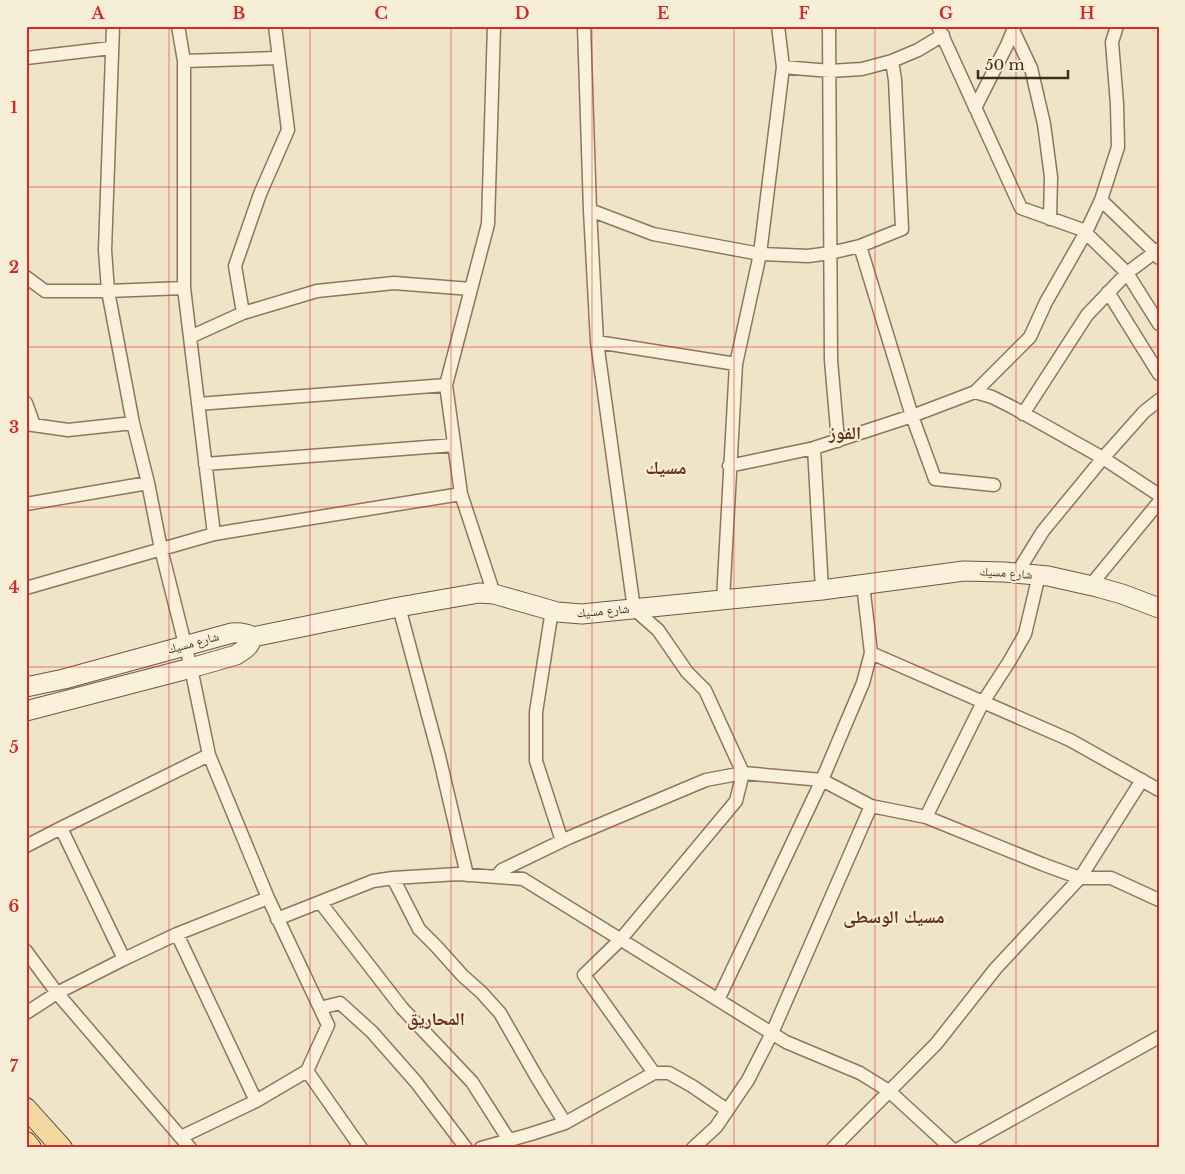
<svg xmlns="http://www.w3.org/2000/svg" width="1185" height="1174" font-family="'Libre Baskerville','Noto Naskh Arabic',serif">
<rect width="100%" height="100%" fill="#f0e4c8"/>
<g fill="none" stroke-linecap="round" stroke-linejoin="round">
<!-- street casing -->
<g stroke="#8d765c" stroke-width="15">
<path id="street" d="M113,26L105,250L108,291L133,423L148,483L161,549L191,668L209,755L268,898L328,1025L307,1071L256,1101L181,1137
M178,26L184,61V288L214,534
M584,26L590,210L597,342L634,609L658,630L687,672L705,690L743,773L736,801L621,939L584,975L654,1073
M829,26L831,360L838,441
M938,26L1021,208L1083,230L1127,273L1159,324
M1013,30L1031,68L1044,124L1051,177L1050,219
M26,58L111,48
M184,61L278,58
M783,67L830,71L862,69L892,61L918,50L943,35
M975,108L1007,45L1015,26
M1101,200L1155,252L1159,258
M590,210L653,234L760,254L808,256L830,253L860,246L902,229L895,80L892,61
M860,246L912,416L935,479L994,485
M26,277L45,291H108L184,288
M1108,292L1159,374
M243,313L235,266L260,194L288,130L275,26
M190,337L243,313L317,291L394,283L471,289
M597,342L736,364
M975,392L1030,337L1046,302L1086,232L1101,200L1118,147L1117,104L1112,42L1117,26
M26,403L34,425
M198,404L446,385
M1023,414L1087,315L1127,273L1159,249
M26,424L68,430L133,423
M814,448L822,590
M205,464L454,445
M729,466L814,448L912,416L975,392L992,397L1012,407L1103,458L1159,495
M26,504L148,483
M1017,573L1043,531L1103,458L1144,412L1159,400
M863,584L871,653L1070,740L1159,790
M1090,586L1159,502
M26,588L214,534L461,494
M494,594L461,494L446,385L488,224L494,26
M723,600L736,364L760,254L783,67L778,26
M399,607L439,756L467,875
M552,610L536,712V761L562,841
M926,817L983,702L1009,662L1025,634L1039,575
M61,828L124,959
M26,846L61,828L209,755
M496,877L502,870L568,838L706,780L743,773L822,780L871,806L926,817L1042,864L1080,878H1111L1159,900
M393,878L419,929L436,946L463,976L481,992L500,1013L536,1076L565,1123
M320,902L402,1008L472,1082L509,1140
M277,919L373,881L393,878L458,874L523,879L786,1042L860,1073L889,1091L951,1148
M177,934L256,1101
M26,951L57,993L190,1148
M718,1000L822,780L863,683L871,653
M320,1008L340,1003L372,1032L416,1082L466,1148
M26,1013L57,993L124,959L177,934L268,898
M307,1071L361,1148
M481,1148L531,1134L565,1123L654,1073H669L692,1086L727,1110
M693,1148L716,1127L748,1080L772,1033L871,806
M833,1148L936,1044L996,968L1080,878L1142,780
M960,1148L1159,1037"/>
</g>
<!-- secondary casing -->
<g stroke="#6f573f" stroke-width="21">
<path id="secondary" d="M26,687L64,679L232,633C240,632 246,633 253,637L399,607L479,593L494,594L557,612L582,614L822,590L964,571L1004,572L1048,576L1097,587L1122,594L1159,608
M26,711L191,668L236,655L245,649L249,645L253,637"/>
</g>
<!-- primary casing -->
<g stroke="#5b4430" stroke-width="22">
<path id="primary" d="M26,1108L62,1148
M26,1142L31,1148"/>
</g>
<!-- street -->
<use href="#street" stroke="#faf1dc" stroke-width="12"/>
<!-- secondary -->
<use href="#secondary" stroke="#faf1dc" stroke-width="19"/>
<!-- primary -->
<use href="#primary" stroke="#f3d9a0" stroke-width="20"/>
</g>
<!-- grid -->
<path fill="none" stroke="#d62828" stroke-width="1" stroke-opacity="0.55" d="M169,26V1148M310,26V1148M451,26V1148M592,26V1148M734,26V1148M875,26V1148M1016,26V1148M26,187H1159M26,347H1159M26,507H1159M26,667H1159M26,827H1159M26,987H1159"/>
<g text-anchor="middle" stroke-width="4" stroke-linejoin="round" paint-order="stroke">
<!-- street labels -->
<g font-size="12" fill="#3d2e20" stroke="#f7eed8">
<text transform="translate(1006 573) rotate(4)" y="4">شارع مسيك</text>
<text transform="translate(603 611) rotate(-5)" y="4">شارع مسيك</text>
<text transform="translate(193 643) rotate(-15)" y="4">شارع مسيك</text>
</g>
<!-- district labels -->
<g font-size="18" font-weight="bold" fill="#6b2e1e" stroke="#f7eed8">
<text x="845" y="439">الفوز</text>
<text x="666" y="474">مسيك</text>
<text x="894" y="923">مسيك الوسطى</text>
<text x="436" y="1025">المحاريق</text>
</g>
</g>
<!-- border -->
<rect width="1185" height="1174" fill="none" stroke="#f7eed8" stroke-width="55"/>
<!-- scale -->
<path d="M978 70v8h90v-8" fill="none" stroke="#3d2e20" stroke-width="2.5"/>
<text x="985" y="70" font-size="15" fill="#3d2e20" stroke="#f7eed8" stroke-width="4" paint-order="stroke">50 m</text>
<rect x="28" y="28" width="1130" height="1118" fill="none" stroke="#d62828" stroke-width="2"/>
<g font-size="16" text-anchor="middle" font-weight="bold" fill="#d62828">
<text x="98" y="19">A</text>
<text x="239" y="19">B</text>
<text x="381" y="19">C</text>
<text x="522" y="19">D</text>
<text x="663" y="19">E</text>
<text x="804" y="19">F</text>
<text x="946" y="19">G</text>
<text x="1087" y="19">H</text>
<text x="14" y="113">1</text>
<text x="14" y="273">2</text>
<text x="14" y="433">3</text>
<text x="14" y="593">4</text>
<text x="14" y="753">5</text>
<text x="14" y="912">6</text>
<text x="14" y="1072">7</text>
</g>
</svg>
